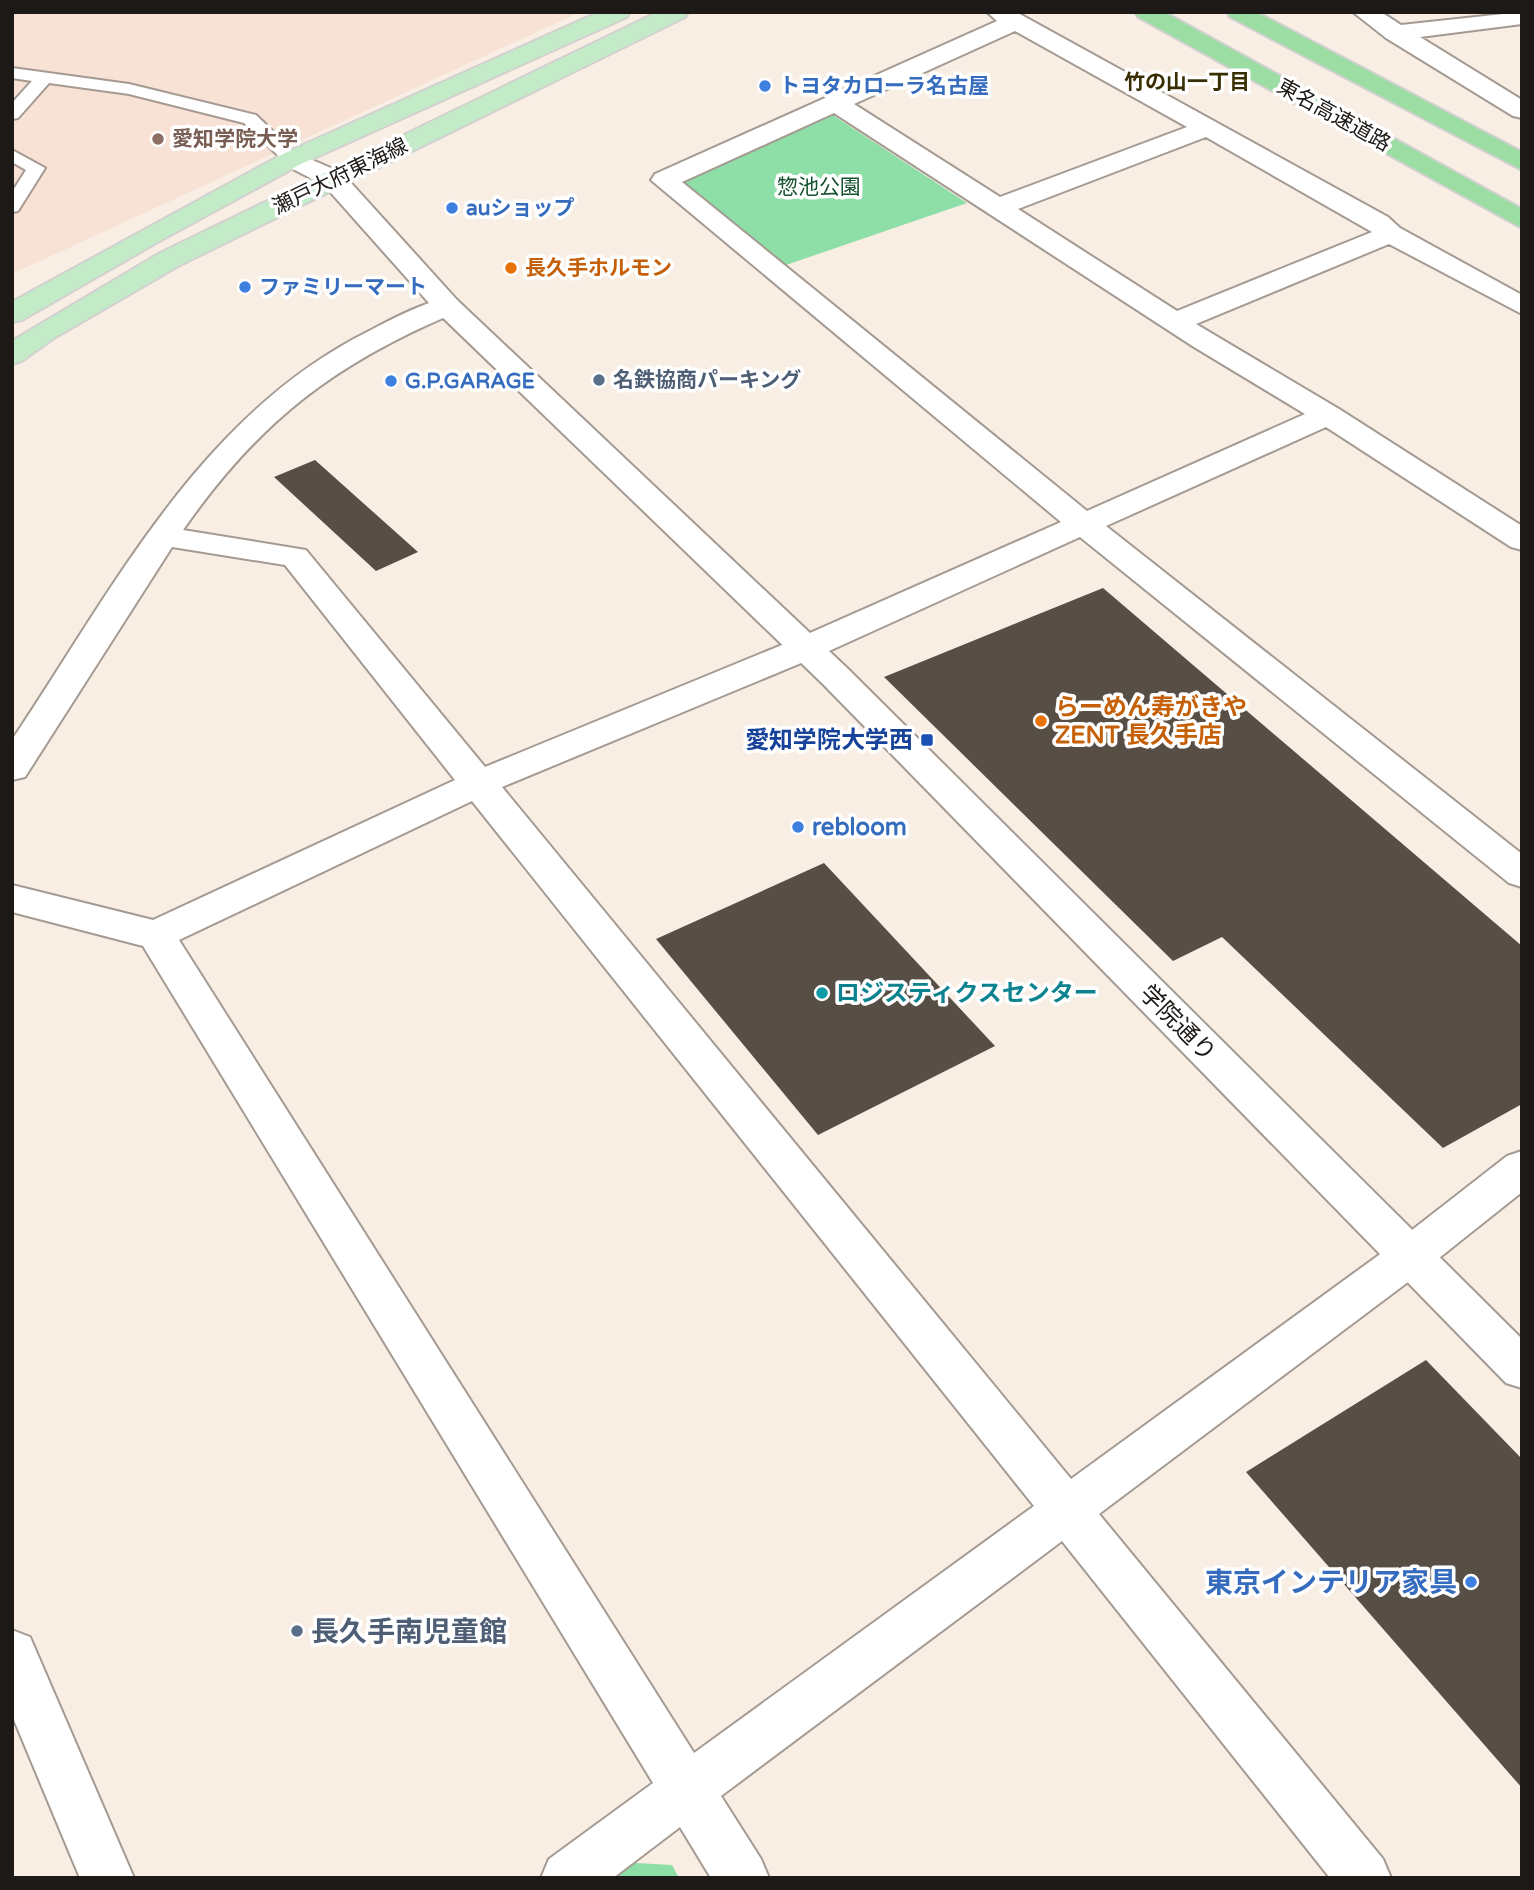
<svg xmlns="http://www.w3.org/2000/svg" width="1534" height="1890" font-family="'Varela Round','Noto Sans JP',sans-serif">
<rect width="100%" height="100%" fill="#f9eee4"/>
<!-- education -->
<path fill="#f8e1d5" d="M12,12H580L12,274Z"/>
<!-- green -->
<path fill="#8ddea7" d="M828,112L967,203L786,265L675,181Z
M618,1862L672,1865L679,1878H598Z"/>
<!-- building -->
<path fill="#574e45" d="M315,460L418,552L376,571L274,477Z
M1103,588L1522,946V1104L1443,1148L1222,937L1173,961L884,677Z
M824,863L995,1046L818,1135L656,939Z
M1426,1360L1522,1459V1788L1246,1472Z"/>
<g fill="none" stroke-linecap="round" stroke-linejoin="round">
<!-- service casing -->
<g stroke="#a59a91" stroke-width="4">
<path id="service" d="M12,68L129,84L256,115L301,159L298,163H286L244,123L129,94L49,83L18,118L12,119V103L32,81L12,78Z
M12,150L45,168L18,211L12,212V192L26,170L12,162Z"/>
</g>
<!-- minor casing -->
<g stroke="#a59a91" stroke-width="4">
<path id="minor" d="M987,12H1016L1388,217L1400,228L1522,295V314L1389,244L1196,324L1339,409L1522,526V550L1511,547L1326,427L1106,526L1522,854V887L1509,883L1080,537L818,656L502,787L1071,1479L1394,1244L1507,1156L1522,1151V1192L1424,1270L1099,1514L1383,1859L1391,1878H1330L1062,1541L721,1796L761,1859L769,1878H711L680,1827L613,1878H541L549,1859L653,1783L143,946L12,912V885L153,920L455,780L285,565L172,547L25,777L12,780V740C113,589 200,415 369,331C394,318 420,304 447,298L457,300L461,306L457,312C335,363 259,421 183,530L306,550L485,767L794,640L1061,522L651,180L655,174L997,21ZM1015,31L1187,127L1000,197L854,104ZM834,113L1194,347L1305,414L1087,511L682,182ZM1206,137L1372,232L1177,311L1018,209ZM472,801L1034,1506L694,1753L179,940Z
M1353,12H1381L1401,25L1522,12V24L1420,37L1522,100V118L1513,116L1386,38Z
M12,1630L30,1637L134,1878H80L12,1715Z"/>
</g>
<!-- tertiary casing -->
<g stroke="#a59a91" stroke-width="4">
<path id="tertiary" d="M292,151L342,173L457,300L847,668L1522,1339V1388L1506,1383L823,684L437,312L324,185L283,164L279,159L283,154Z"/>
</g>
<!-- primary casing -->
<g stroke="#d2d1d0" stroke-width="4">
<path id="primary" d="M599,12H630L627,17L301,164L156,243L22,320L12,322V302L283,154Z
M658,12H688L685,17L180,265L54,338L22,361L12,364V341L160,253Z"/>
</g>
<!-- motorway casing -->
<g stroke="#d2d1d0" stroke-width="4">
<path id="motorway" d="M1135,12H1164L1522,209V228L1138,17Z
M1227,12H1256L1522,152V170L1230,17Z"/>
</g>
<!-- service -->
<use href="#service" fill="#fff" fill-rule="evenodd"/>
<!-- minor -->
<use href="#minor" fill="#fff" fill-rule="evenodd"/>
<!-- tertiary -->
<use href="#tertiary" fill="#fff" fill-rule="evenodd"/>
<!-- primary -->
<use href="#primary" fill="#c4ebc8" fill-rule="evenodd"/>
<!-- motorway -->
<use href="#motorway" fill="#9cdda4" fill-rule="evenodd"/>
</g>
<!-- markers -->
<g fill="#3f7fe0" stroke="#fff" stroke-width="2.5">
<circle cx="765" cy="86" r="7"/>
<circle cx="452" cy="208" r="7"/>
<circle cx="245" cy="287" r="7"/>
<circle cx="391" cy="381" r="7"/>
<circle cx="798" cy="827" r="7"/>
<circle cx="1471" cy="1582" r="7"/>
</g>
<circle fill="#8d6e63" stroke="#fff" stroke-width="2.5" cx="158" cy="139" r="7"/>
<g fill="#e8710a" stroke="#fff" stroke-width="2.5">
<circle cx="511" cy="268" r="7"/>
<circle cx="1041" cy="721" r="7"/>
</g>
<g fill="#5c6f8a" stroke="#fff" stroke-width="2.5">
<circle cx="599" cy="380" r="7"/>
<circle cx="297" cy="1631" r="7"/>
</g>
<rect fill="#1a4fb4" stroke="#fff" stroke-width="2.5" x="920" y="733" width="14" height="14" rx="3.5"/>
<circle fill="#0f9aa8" stroke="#fff" stroke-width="2.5" cx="822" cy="993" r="7"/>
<g text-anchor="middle" stroke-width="7" stroke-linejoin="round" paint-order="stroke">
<!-- far-neighbourhood labels -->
<g font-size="21" font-weight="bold" fill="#392e02" stroke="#fff">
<text x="1187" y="89">竹の山一丁目</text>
</g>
<!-- far-shop labels -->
<g font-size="21" font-weight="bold" fill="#366cbe" stroke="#fff" text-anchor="start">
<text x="779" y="93">トヨタカローラ名古屋</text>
<text x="466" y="215">auショップ</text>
<text x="259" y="294">ファミリーマート</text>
<text x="405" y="388">G.P.GARAGE</text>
</g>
<!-- far-street labels -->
<g font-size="21" fill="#1d1916" stroke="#fff">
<text transform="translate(1334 115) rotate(29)" y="7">東名高速道路</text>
<text transform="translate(340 176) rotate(-26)" y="7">瀬戸大府東海線</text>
</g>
<!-- far-education labels -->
<g font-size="21" font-weight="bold" fill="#785e54" stroke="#fff" text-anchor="start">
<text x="172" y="146">愛知学院大学</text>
</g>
<!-- far-park labels -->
<g font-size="21" fill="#15522f" stroke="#fff">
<text x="819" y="194">惣池公園</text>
</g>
<!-- far-food labels -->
<g font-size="21" font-weight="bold" fill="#c56008" stroke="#fff" text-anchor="start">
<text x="525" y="275">長久手ホルモン</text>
</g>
<!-- far-service labels -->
<g font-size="21" font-weight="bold" fill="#4e5e75" stroke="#fff" text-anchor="start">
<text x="613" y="387">名鉄協商パーキング</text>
</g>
<!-- food labels -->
<g font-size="24" font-weight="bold" fill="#c56008" stroke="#fff" text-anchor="start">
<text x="1055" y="715">らーめん寿がきや<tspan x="1055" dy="28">ZENT 長久手店</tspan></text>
</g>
<!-- transit labels -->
<g font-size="24" font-weight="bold" fill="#164399" stroke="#fff" text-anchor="end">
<text x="913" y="748">愛知学院大学西</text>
</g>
<!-- shop labels -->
<g font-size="24" font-weight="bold" fill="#366cbe" stroke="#fff" text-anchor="start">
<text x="812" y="835">rebloom</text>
</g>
<!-- culture labels -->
<g font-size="24" font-weight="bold" fill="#0d838f" stroke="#fff" text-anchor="start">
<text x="836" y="1001">ロジスティクスセンター</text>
</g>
<!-- street labels -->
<g font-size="24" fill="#1d1916" stroke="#fff">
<text transform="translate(1178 1023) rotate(45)" y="8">学院通り</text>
</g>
<!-- near-shop labels -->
<g font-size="28" font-weight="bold" fill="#366cbe" stroke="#fff" text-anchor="end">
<text x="1457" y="1592">東京インテリア家具</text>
</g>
<!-- near-service labels -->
<g font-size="28" font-weight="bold" fill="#4e5e75" stroke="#fff" text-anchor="start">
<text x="311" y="1641">長久手南児童館</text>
</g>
</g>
<!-- border -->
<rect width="1534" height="1890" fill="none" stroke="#1d1916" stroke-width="28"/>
</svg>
